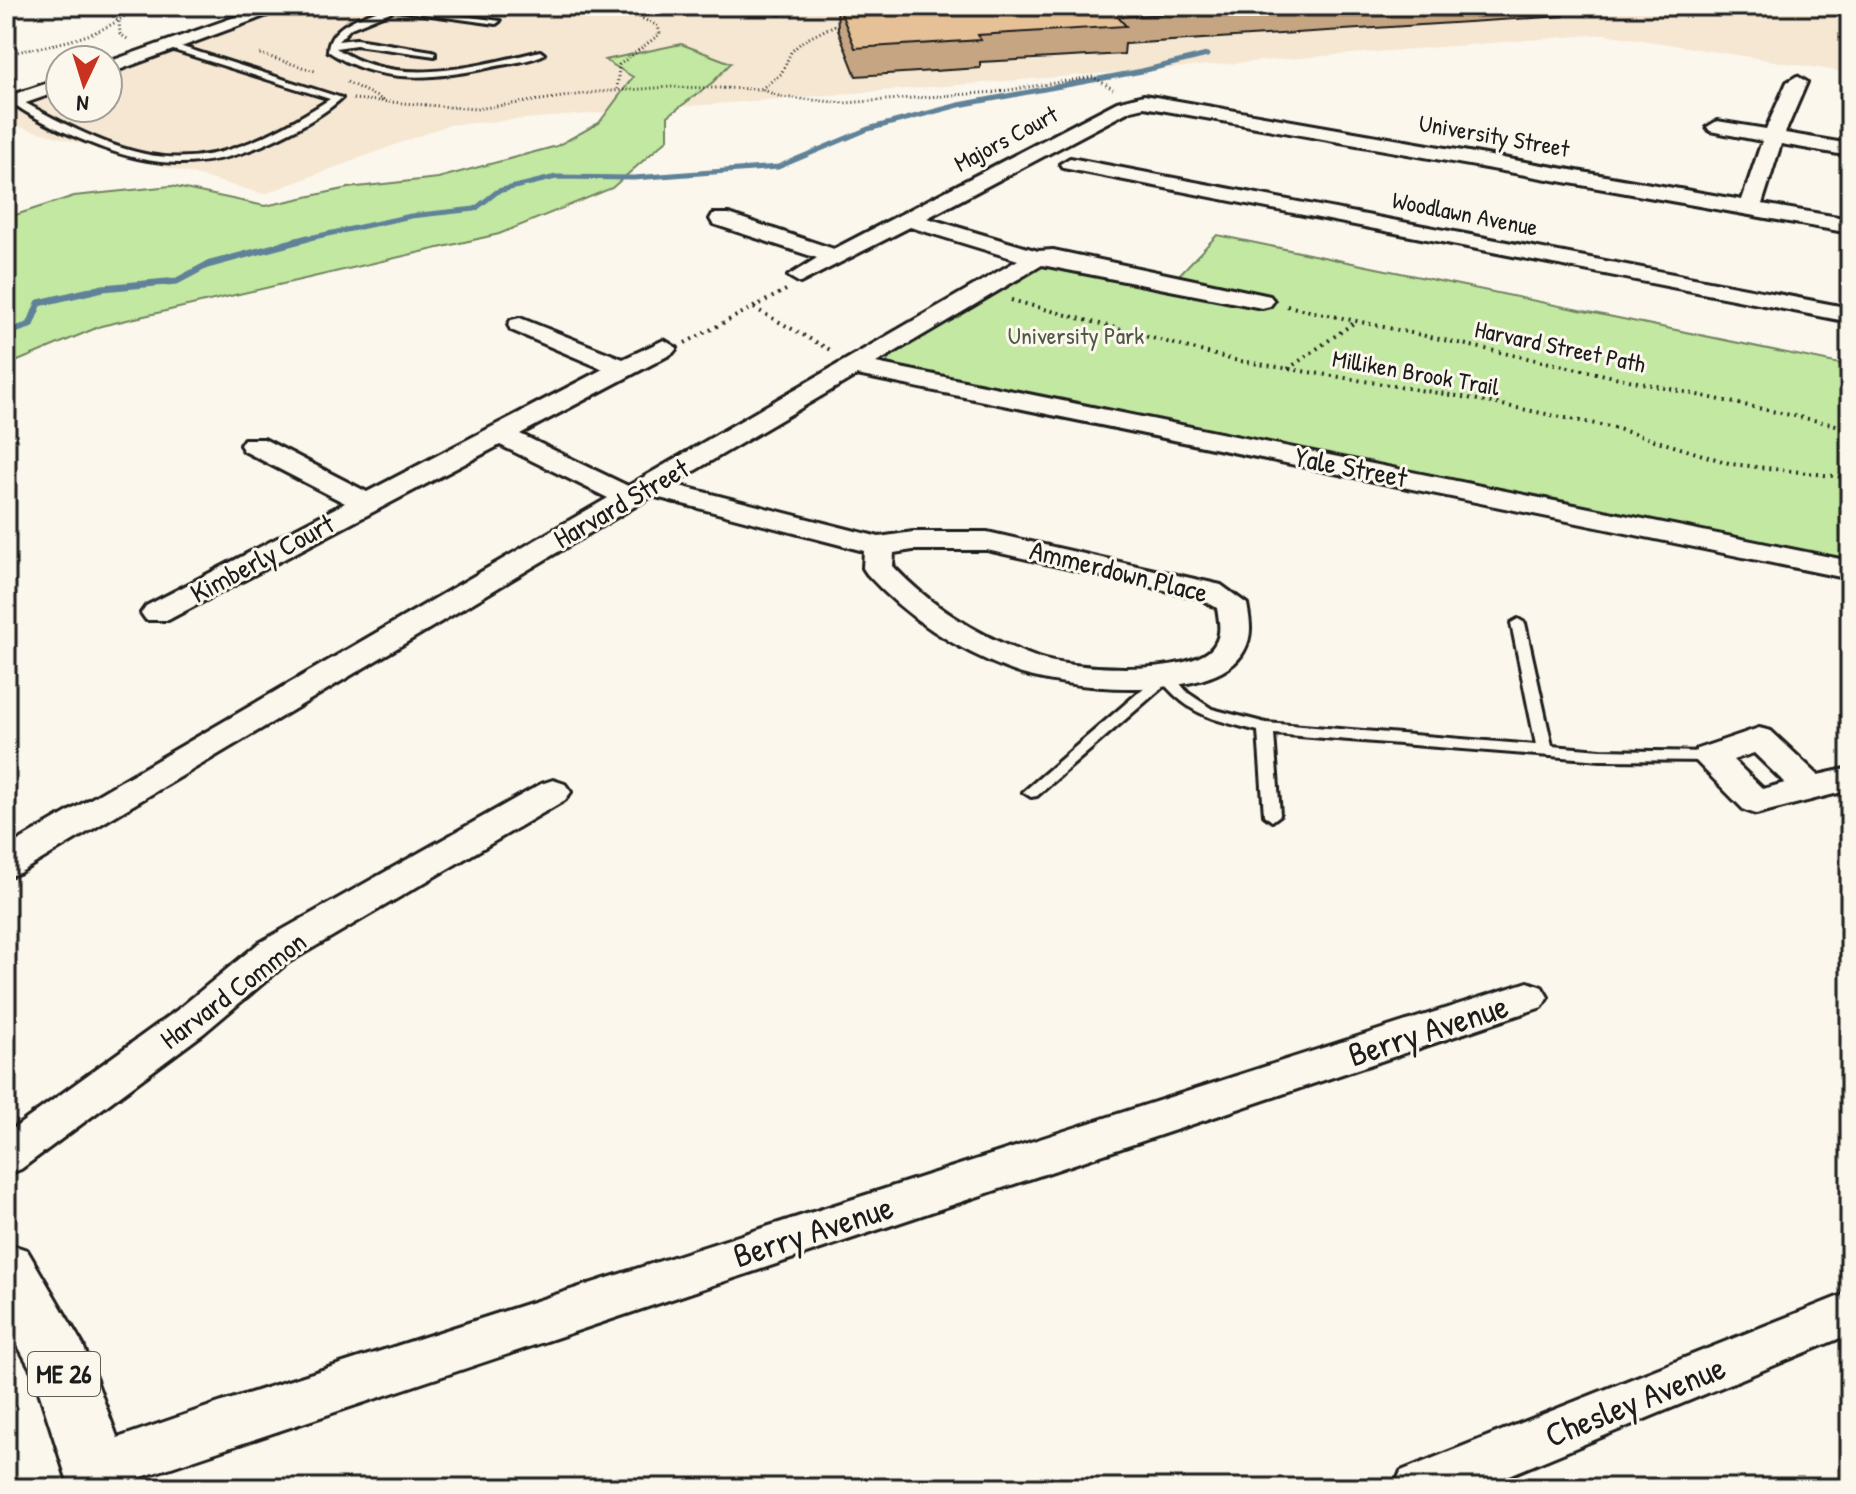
<svg xmlns="http://www.w3.org/2000/svg" width="1856" height="1494" font-family="'Patrick Hand',sans-serif">
<rect width="100%" height="100%" fill="#fbf7ec"/>
<filter id="ink" filterUnits="userSpaceOnUse"><feTurbulence type="fractalNoise" baseFrequency=".0125" numOctaves="2"/><feDisplacementMap in="SourceGraphic" scale="16" xChannelSelector="R" yChannelSelector="G"/><feConvolveMatrix kernelMatrix="1 2 1 2 8 2 1 2 1" color-interpolation-filters="sRGB"/></filter>
<g filter="url(#ink)">
<!-- built -->
<path fill="#f5e7d2" d="M303,6H1850V73L1604,34L448,125L264,194L6,123V111L60,92V108H108V75Z"/>
<!-- green -->
<path fill="#c3e8a2" stroke="#70825f" stroke-width="2" d="M681,44L731,63L713,82L668,116V139L612,188L499,234L101,326L6,366V218L74,196L171,186L265,206L348,188L438,178L557,146L599,123L633,77L605,60Z
M1217,235L1850,366V562L887,364L888,358L1037,268L1056,264L1263,307L1274,298L1178,276Z"/>
<g fill="none" stroke-linecap="round" stroke-linejoin="round">
<!-- stream-far1 -->
<path stroke="#618299" stroke-width="5" d="M300,240L411,216L475,209L498,191L556,177L634,178L778,167L868,129L959,105L1142,71L1207,55"/>
<!-- stream -->
<path stroke="#618299" stroke-width="7" d="M6,333L30,325L39,303L103,288L177,281L207,265L308,238"/>
<!-- lane casing -->
<g stroke="#1c1c1c" stroke-width="6">
<path id="lane" d="M390,6L500,21L496,24L395,10L351,28L338,41L356,39L432,51L435,52V56L356,45L336,48C396,89 474,67 540,51L544,54C531,61 512,63 496,66C438,79 379,86 328,51C329,23 367,15 390,6Z
M753,6L779,8L796,6L780,13Z
M167,44H173L342,98C324,114 301,127 280,137C203,175 145,169 69,134C49,125 27,114 10,101L18,99C149,172 201,182 330,99L167,48Z
M1518,619L1525,623L1552,746L1601,750L1709,752L1715,753L1717,757L1715,761L1601,760L1274,734L1280,815L1272,821L1264,815L1258,731C1218,720 1194,718 1165,685L1037,796L1031,797L1023,792L1161,673H1171L1188,693L1212,709L1266,723L1536,745L1511,623Z"/>
</g>
<!-- street casing -->
<g stroke="#1c1c1c" stroke-width="6">
<path id="street" d="M266,6H292L108,74V62Z
M1797,76L1807,82L1785,133L1850,144V156L1781,144L1762,204L1850,219V233L1144,107L1131,110L927,218L1038,251L1053,250L1270,296L1274,301L1270,306L1262,308L1042,265L876,363L1850,561V579L857,375L672,484L879,537L913,532H987L1221,585L1247,604C1250,621 1253,635 1244,651C1215,705 1061,689 1013,671C957,650 908,619 867,574L863,568L864,551L652,496L19,873L6,877V848L608,498L500,445L168,620H146L141,613L146,606L345,503L244,451L240,445L244,439H264L367,492L603,369L511,330L508,325L511,320L520,318L623,359L664,340L677,348L673,353L520,434L628,486L1018,260L910,227L800,283L788,276L817,258L713,224L710,219L713,214H729L834,249L1117,102L1144,95L1742,200L1762,141L1710,131L1707,127L1717,121L1766,129L1787,82ZM913,550H987L1200,598L1217,608C1219,621 1222,633 1215,644C1197,678 1069,669 1038,658C983,638 933,609 893,566L894,553Z
M60,79V91L6,110V97Z
M1070,158L1850,308V322L1063,168L1060,164Z
M1759,728L1771,731L1818,775L1850,768V790L1756,814L1744,810L1692,757L1697,749ZM1754,753L1785,783L1763,789L1733,760Z
M553,780L565,784L571,792L565,800L287,963L204,1033L21,1169L6,1175V1134L176,1011L259,943L541,784Z
M1528,982L1542,987L1548,997L1542,1007L109,1488L80,1485L73,1468L80,1451L219,1403Z
M1850,1292V1334L1478,1488H1394L1401,1471Z"/>
</g>
<!-- primary casing -->
<g stroke="#1c1c1c" stroke-width="6">
<path id="primary" d="M6,1243L27,1250L83,1345L136,1488H70L33,1373L6,1324Z"/>
</g>
<!-- path-far1 -->
<path stroke="#1c1c1c" stroke-width="3" stroke-dasharray="1 3" stroke-linecap="butt" d="M101,6L119,21L120,34L129,40
M588,6L639,17L658,26L660,34L619,65L617,91
M6,54C49,45 104,39 136,6
M260,54L315,71
M347,82L385,101
M761,89L781,74L791,52L803,41L843,21
M353,99L476,109L598,92L671,87L761,89L781,97L845,103L996,92L1093,77L1113,89"/>
<!-- path -->
<path stroke="#1c1c1c" stroke-width="4" stroke-dasharray="2 5" stroke-linecap="butt" d="M1011,300L1234,360L1463,397L1615,428L1732,464L1850,478
M1287,306L1850,428
M754,308L832,351
M685,343L786,290
M1288,369L1355,322"/>
<!-- lane -->
<use href="#lane" fill="#fbf7ec" fill-rule="evenodd"/>
<!-- street -->
<use href="#street" fill="#fbf7ec" fill-rule="evenodd"/>
<!-- primary -->
<use href="#primary" fill="#fbf7ec" fill-rule="evenodd"/>
</g>
<!-- wall -->
<path fill="#c6a682" stroke="#1c1c1c" stroke-width="2" d="M837,6H1566L1564,16L1125,44L1124,54L980,62V68L856,76L838,30Z"/>
<!-- building -->
<path fill="#e6c197" stroke="#1c1c1c" stroke-width="2" d="M838,6H1290L1118,17L1126,26L978,35L981,40L855,48Z"/>
</g>
<g text-anchor="middle" stroke-width="6" stroke-linejoin="round" paint-order="stroke">
<!-- far-street labels -->
<g font-size="24" fill="#1c1c1c" stroke="#fbf7ec">
<text transform="translate(1494 136) rotate(10)" y="8">University Street</text>
<text transform="translate(1006 139) rotate(-28)" y="8">Majors Court</text>
<text transform="translate(1465 214) rotate(11)" y="8">Woodlawn Avenue</text>
<text transform="translate(1560 347) rotate(12)" y="8">Harvard Street Path</text>
<text transform="translate(1416 373) rotate(10)" y="8">Milliken Brook Trail</text>
</g>
<!-- far-park labels -->
<g font-size="24" fill="#4e5944" stroke="#fbf7ec">
<text x="1076" y="344">University Park</text>
</g>
<!-- shield labels -->
<rect fill="#fbf7ec" stroke="#5f5e5a" stroke-width="2" x="28" y="1352" width="72" height="44" rx="6"/>
<g font-size="26" font-weight="bold" fill="#1c1c1c">
<text x="64" y="1383">ME 26</text>
</g>
<!-- street labels -->
<g font-size="28" fill="#1c1c1c" stroke="#fbf7ec">
<text transform="translate(1351 467) rotate(11)" y="10">Yale Street</text>
<text transform="translate(621 503) rotate(-30)" y="10">Harvard Street</text>
<text transform="translate(262 558) rotate(-28)" y="10">Kimberly Court</text>
<text transform="translate(1119 571) rotate(14)" y="10">Ammerdown Place</text>
<text transform="translate(233 990) rotate(-37)" y="10">Harvard Common</text>
</g>
<!-- near-street labels -->
<g font-size="34" fill="#1c1c1c" stroke="#fbf7ec">
<text transform="translate(1428 1030) rotate(-18)" y="12">Berry Avenue</text>
<text transform="translate(813 1231) rotate(-18)" y="12">Berry Avenue</text>
<text transform="translate(1635 1401) rotate(-22)" y="12">Chesley Avenue</text>
</g>
</g>
<!-- margin -->
<rect width="1856" height="1494" fill="none" stroke="#fbf7ec" stroke-width="32"/>
<rect x="16" y="16" width="1824" height="1462" fill="none" stroke="#1c1c1c" stroke-width="3" filter="url(#ink)"/>
<!-- north arrow -->
<g transform="translate(84 84) rotate(184)"><circle r="38" fill="#fbf7ec" stroke="#a29f99" stroke-width="2"/>
<path d="M0-6L14 30L0 20L-14 30Z" fill="#c8321e"/>
<text y="-12" font-size="22" font-weight="bold" text-anchor="middle" fill="#1c1c1c">N</text>
</g>
</svg>
